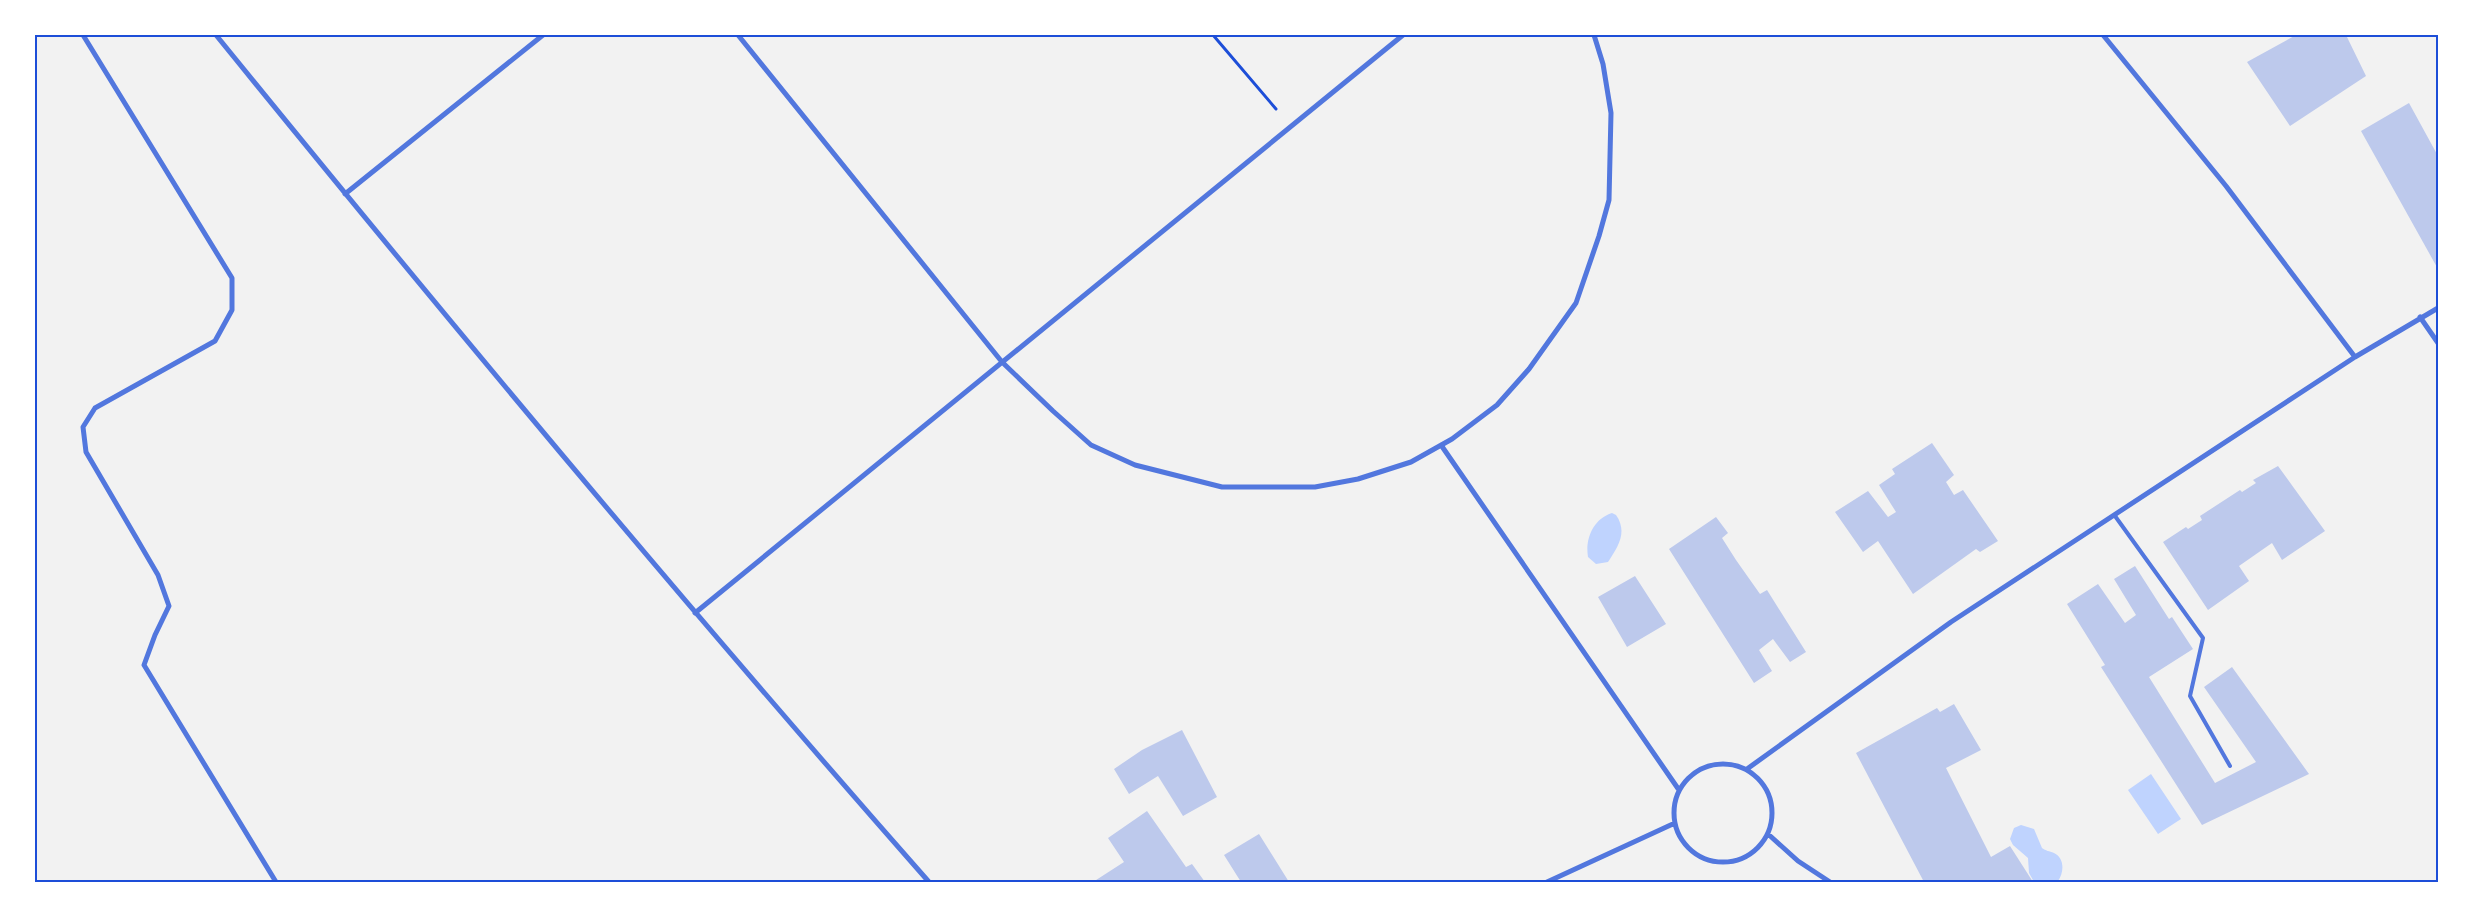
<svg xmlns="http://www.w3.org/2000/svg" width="2473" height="917" font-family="'Space Grotesk',sans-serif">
<rect width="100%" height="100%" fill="#f2f2f2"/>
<!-- water -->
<path fill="#bfd3fe" d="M1612,513L1616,515C1628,532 1618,547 1608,562L1596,564L1588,557C1585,539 1593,519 1612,513Z
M2151,774L2181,819L2158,834L2128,790Z
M2021,825L2034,829L2042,848C2046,851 2049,851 2054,853C2065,858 2064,873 2058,881L2034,882L2029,873L2028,858L2013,845L2010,839L2014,828Z"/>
<!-- building -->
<path fill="#bdc9ec" d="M2296,35H2346L2366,76L2290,126L2247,62Z
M2409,103L2438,156V269L2361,131Z
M1932,443L1954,475L1946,482L1954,495L1963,490L1998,541L1980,552L1976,549L1913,594L1878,541L1863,552L1835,512L1868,491L1888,517L1896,512L1879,485L1895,474L1892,469Z
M2278,466L2325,531L2282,560L2272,543L2239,566L2249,581L2208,610L2163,542L2186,527L2188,529L2202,520L2200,516L2240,490L2242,492L2256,483L2253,480Z
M1716,517L1728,533L1722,538L1736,560L1760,594L1767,590L1806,652L1790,662L1773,639L1759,650L1772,671L1754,683L1669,549Z
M2135,566L2169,619L2172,617L2193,649L2149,677L2215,783L2256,762L2204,687L2232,667L2309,774L2202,825L2101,667L2105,665L2067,604L2098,584L2125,623L2136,615L2114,579Z
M1635,576L1666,624L1627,647L1598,597Z
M1954,704L1981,750L1946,768L1991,857L2010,846L2033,882H1924L1856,753L1937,708L1940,712Z
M1182,730L1217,797L1183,816L1158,776L1129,794L1114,769L1142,750Z
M1147,811L1186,867L1192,864L1205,882H1093L1124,862L1108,838Z
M1259,834L1289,882H1241L1224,855Z"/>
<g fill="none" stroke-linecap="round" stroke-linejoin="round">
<!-- path -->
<path stroke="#1d4ed8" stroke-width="3" d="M1213,35L1276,109"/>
<!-- service -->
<path stroke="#5277de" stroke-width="4" d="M2115,516L2203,638L2190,696L2230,766"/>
<!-- minor -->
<path stroke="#5277de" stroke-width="5" d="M83,35L232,278V310L215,341L95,408L83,427L86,452L158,575L169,606L155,635L144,665L276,882
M216,35C449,322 685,605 929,882
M738,35L1002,362L1053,411L1091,445L1135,465L1222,487H1315L1358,479L1411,462L1452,439L1497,405L1529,369L1576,303L1599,236L1609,200L1611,113L1603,64L1594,35
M2103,35L2226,186L2355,357
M345,194L543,35
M2420,317L2438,343
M1441,445L1679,790
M695,613L1403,35
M1674 813a49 49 0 1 1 98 0a49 49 0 1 1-98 0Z
M1747,769L1951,622L2355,357L2438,308
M1768,834L1798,861L1830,882
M1547,882L1675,823"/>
</g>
<!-- border -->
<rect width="2473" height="917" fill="none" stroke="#ffffff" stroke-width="72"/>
<rect x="36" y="36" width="2401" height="845" fill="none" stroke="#1d4ed8" stroke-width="2"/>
</svg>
